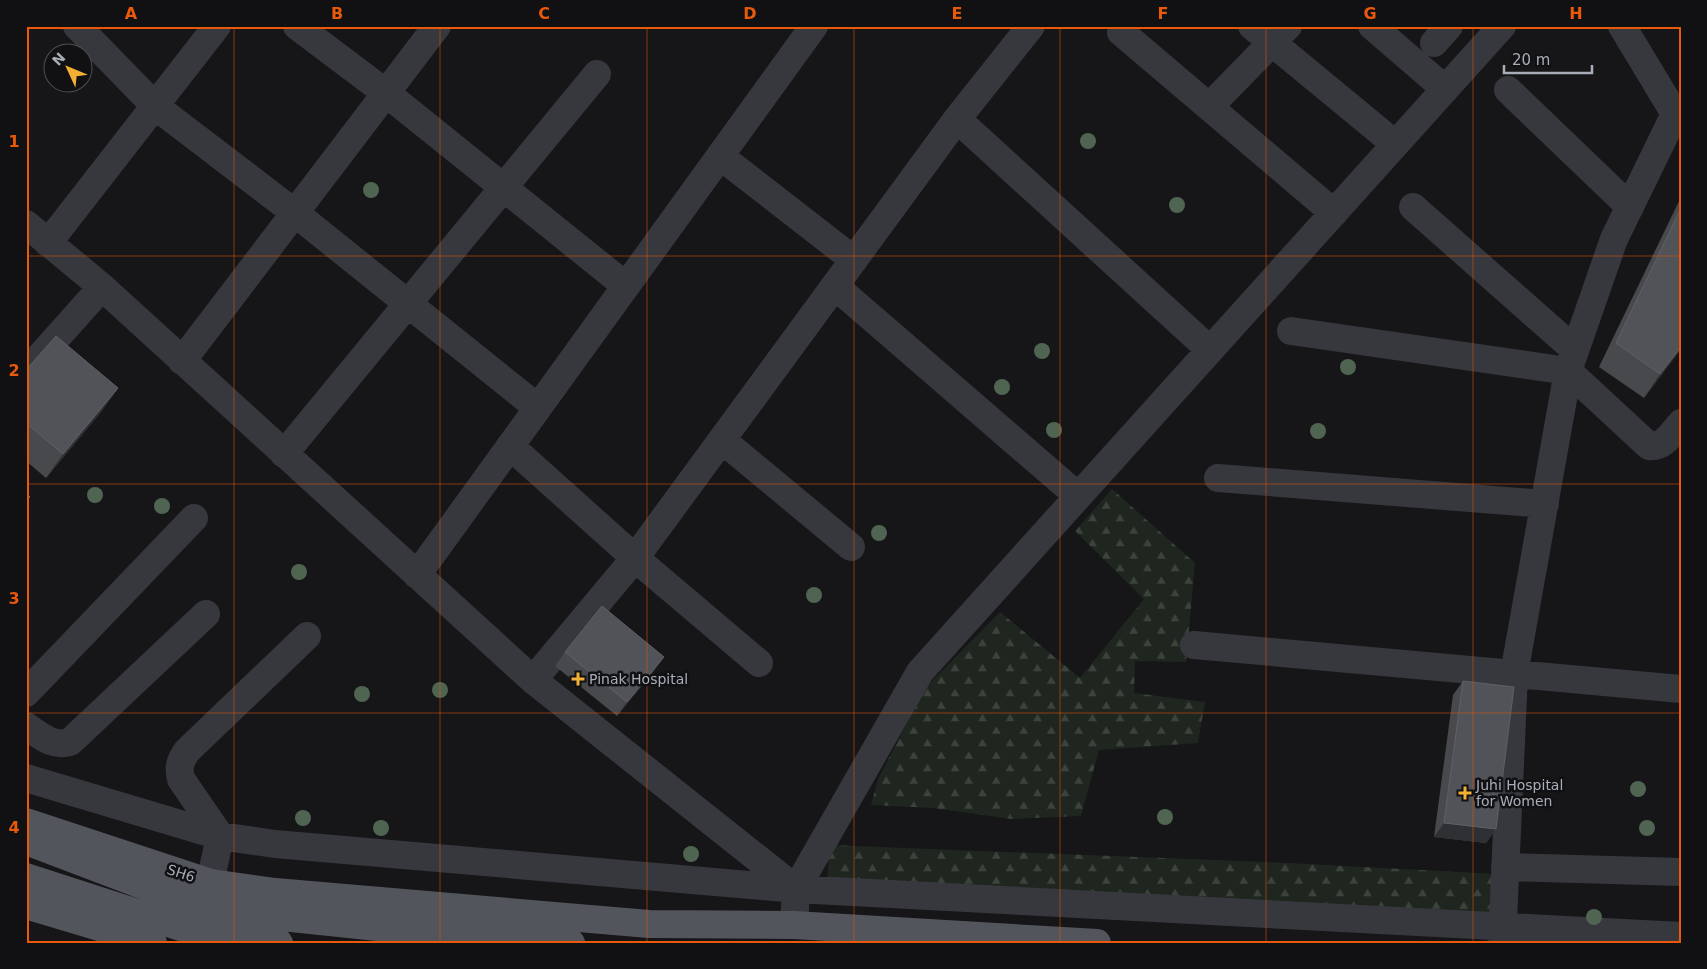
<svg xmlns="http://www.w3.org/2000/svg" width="1707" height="969" font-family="'DejaVu Sans',sans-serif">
<defs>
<pattern id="forest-firs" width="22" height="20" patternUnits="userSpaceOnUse" patternTransform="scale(1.25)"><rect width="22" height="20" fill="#1e261f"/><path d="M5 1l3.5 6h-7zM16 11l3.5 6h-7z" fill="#3c433d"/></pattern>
</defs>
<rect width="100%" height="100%" fill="#161618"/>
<!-- forest -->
<path fill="url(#forest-firs)" d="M1112,489L1195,563L1186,662L1135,661L1134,693L1205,702L1198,743L1099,750L1081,816L1011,819L933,808L871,805L878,779L926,687L1000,612L1080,678L1144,599L1075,531Z
M830,845L1288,863L1496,874L1494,918L827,880Z"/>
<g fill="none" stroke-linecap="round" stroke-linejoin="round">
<!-- minor -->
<path stroke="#37383d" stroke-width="28" d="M77,26L155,106L295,213L538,408
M297,26L386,93L626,286
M1252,26L1395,144
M1372,26L1445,89
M1622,26L1675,114L1681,118
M1121,32L1334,213
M1434,43L1449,26
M1508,90L1630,207
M1209,107L1288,26
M957,119L1210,350
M720,156L854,260
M1413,207L1575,350
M26,224L102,287L533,680L796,889L794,925
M48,243L217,26
M835,286L1078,496
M1291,331L1568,371L1649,446C1664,448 1672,433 1681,423
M182,361L437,26
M26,372L102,287
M722,440L851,547
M510,446L635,558L759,663
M284,454L597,74
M1218,478L1545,504
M417,575L814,26
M1194,645L1681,689
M533,680L635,558L957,119L1031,26
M26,693L194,518
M26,726C41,736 52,747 70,742L206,614
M26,778L220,836L275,844L796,889L1681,936
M1505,867L1681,872
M796,889L920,672L1502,26
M205,907L220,836L181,779C178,767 180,761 187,751L307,636
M1502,943L1514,674L1568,371L1614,239L1675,114"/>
<!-- major -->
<path stroke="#53555c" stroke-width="28" d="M26,822L211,883L275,892L649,924L794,925L1097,943
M26,841L205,909L416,931L571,943
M26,877L199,933L279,943
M26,905L153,943"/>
</g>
<!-- trees -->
<g fill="#506452">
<circle cx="1088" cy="141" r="8"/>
<circle cx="371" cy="190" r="8"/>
<circle cx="1177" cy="205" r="8"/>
<circle cx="1042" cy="351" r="8"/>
<circle cx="1348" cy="367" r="8"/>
<circle cx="1002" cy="387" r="8"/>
<circle cx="1054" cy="430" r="8"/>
<circle cx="1318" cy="431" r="8"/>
<circle cx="95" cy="495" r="8"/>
<circle cx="162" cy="506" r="8"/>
<circle cx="879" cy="533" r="8"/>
<circle cx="299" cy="572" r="8"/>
<circle cx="814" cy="595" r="8"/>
<circle cx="440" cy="690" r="8"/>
<circle cx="362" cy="694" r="8"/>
<circle cx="1638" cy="789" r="8"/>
<circle cx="1165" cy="817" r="8"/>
<circle cx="303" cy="818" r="8"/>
<circle cx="381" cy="828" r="8"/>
<circle cx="1647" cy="828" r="8"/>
<circle cx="691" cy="854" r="8"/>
<circle cx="1594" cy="917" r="8"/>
</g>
<!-- wall -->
<path fill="#47494d" d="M1681,197V349L1644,398L1599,367Z
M26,370L118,388L101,412L46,478L26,461Z
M565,652L654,671L617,716L555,666Z
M1463,681L1496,829L1486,843L1434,837L1453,695Z"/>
<!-- shaded-wall -->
<path fill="#2f3033" d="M1681,347V349L1644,398L1660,374Z
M118,388L101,412L46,478L63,454Z
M664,657L654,671L617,716L627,702Z
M1444,823L1496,829L1486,843L1434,837Z"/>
<!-- building -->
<path fill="#525359" stroke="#5f6168" d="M1681,208V347L1660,374L1616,343Z
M56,336L118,388L63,454L26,423V370Z
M26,494L30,497L26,501Z
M602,606L664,657L627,702L565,652Z
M1463,681L1514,687L1496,829L1444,823Z"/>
<!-- grid -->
<path fill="none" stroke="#e8590c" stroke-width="1" stroke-opacity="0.55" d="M234,26V943M440,26V943M647,26V943M854,26V943M1060,26V943M1266,26V943M1473,26V943M26,256H1681M26,484H1681M26,713H1681"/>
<!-- markers -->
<g fill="#f2b134" stroke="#111113" stroke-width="2">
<path d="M575.5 671.5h5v5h5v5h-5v5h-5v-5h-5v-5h5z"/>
<path d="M1462.5 785.5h5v5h5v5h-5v5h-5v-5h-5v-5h5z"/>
</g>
<g text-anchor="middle" stroke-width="5" stroke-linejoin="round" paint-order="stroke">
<!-- poi labels -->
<g font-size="14" fill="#a8adb8" stroke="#111113" text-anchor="start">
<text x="589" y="684">Pinak Hospital</text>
<text x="1476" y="790">Juhi Hospital<tspan x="1476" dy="16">for Women</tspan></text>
</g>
<!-- street labels -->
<g font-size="14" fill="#a8adb8" stroke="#111113">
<text transform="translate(181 873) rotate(18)" y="5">SH6</text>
</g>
</g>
<!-- border -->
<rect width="1707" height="969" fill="none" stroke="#111113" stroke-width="55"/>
<!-- north arrow -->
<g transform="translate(68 68) rotate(314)"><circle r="24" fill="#111113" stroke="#4d4f55"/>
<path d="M0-4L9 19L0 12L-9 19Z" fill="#f2b134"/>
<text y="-8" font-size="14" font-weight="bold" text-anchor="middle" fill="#a8adb8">N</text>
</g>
<!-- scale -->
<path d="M1504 65v8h88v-8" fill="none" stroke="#a8adb8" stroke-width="2.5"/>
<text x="1512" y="65" font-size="15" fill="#a8adb8" stroke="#111113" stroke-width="4" paint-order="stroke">20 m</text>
<rect x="28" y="28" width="1652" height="914" fill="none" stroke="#e8590c" stroke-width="2"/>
<g font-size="16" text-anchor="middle" font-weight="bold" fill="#e8590c">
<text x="131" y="19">A</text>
<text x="337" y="19">B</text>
<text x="544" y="19">C</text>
<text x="750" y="19">D</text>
<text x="957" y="19">E</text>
<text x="1163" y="19">F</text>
<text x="1370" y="19">G</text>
<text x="1576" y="19">H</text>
<text x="14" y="147">1</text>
<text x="14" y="376">2</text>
<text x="14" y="604">3</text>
<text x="14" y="833">4</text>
</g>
</svg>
